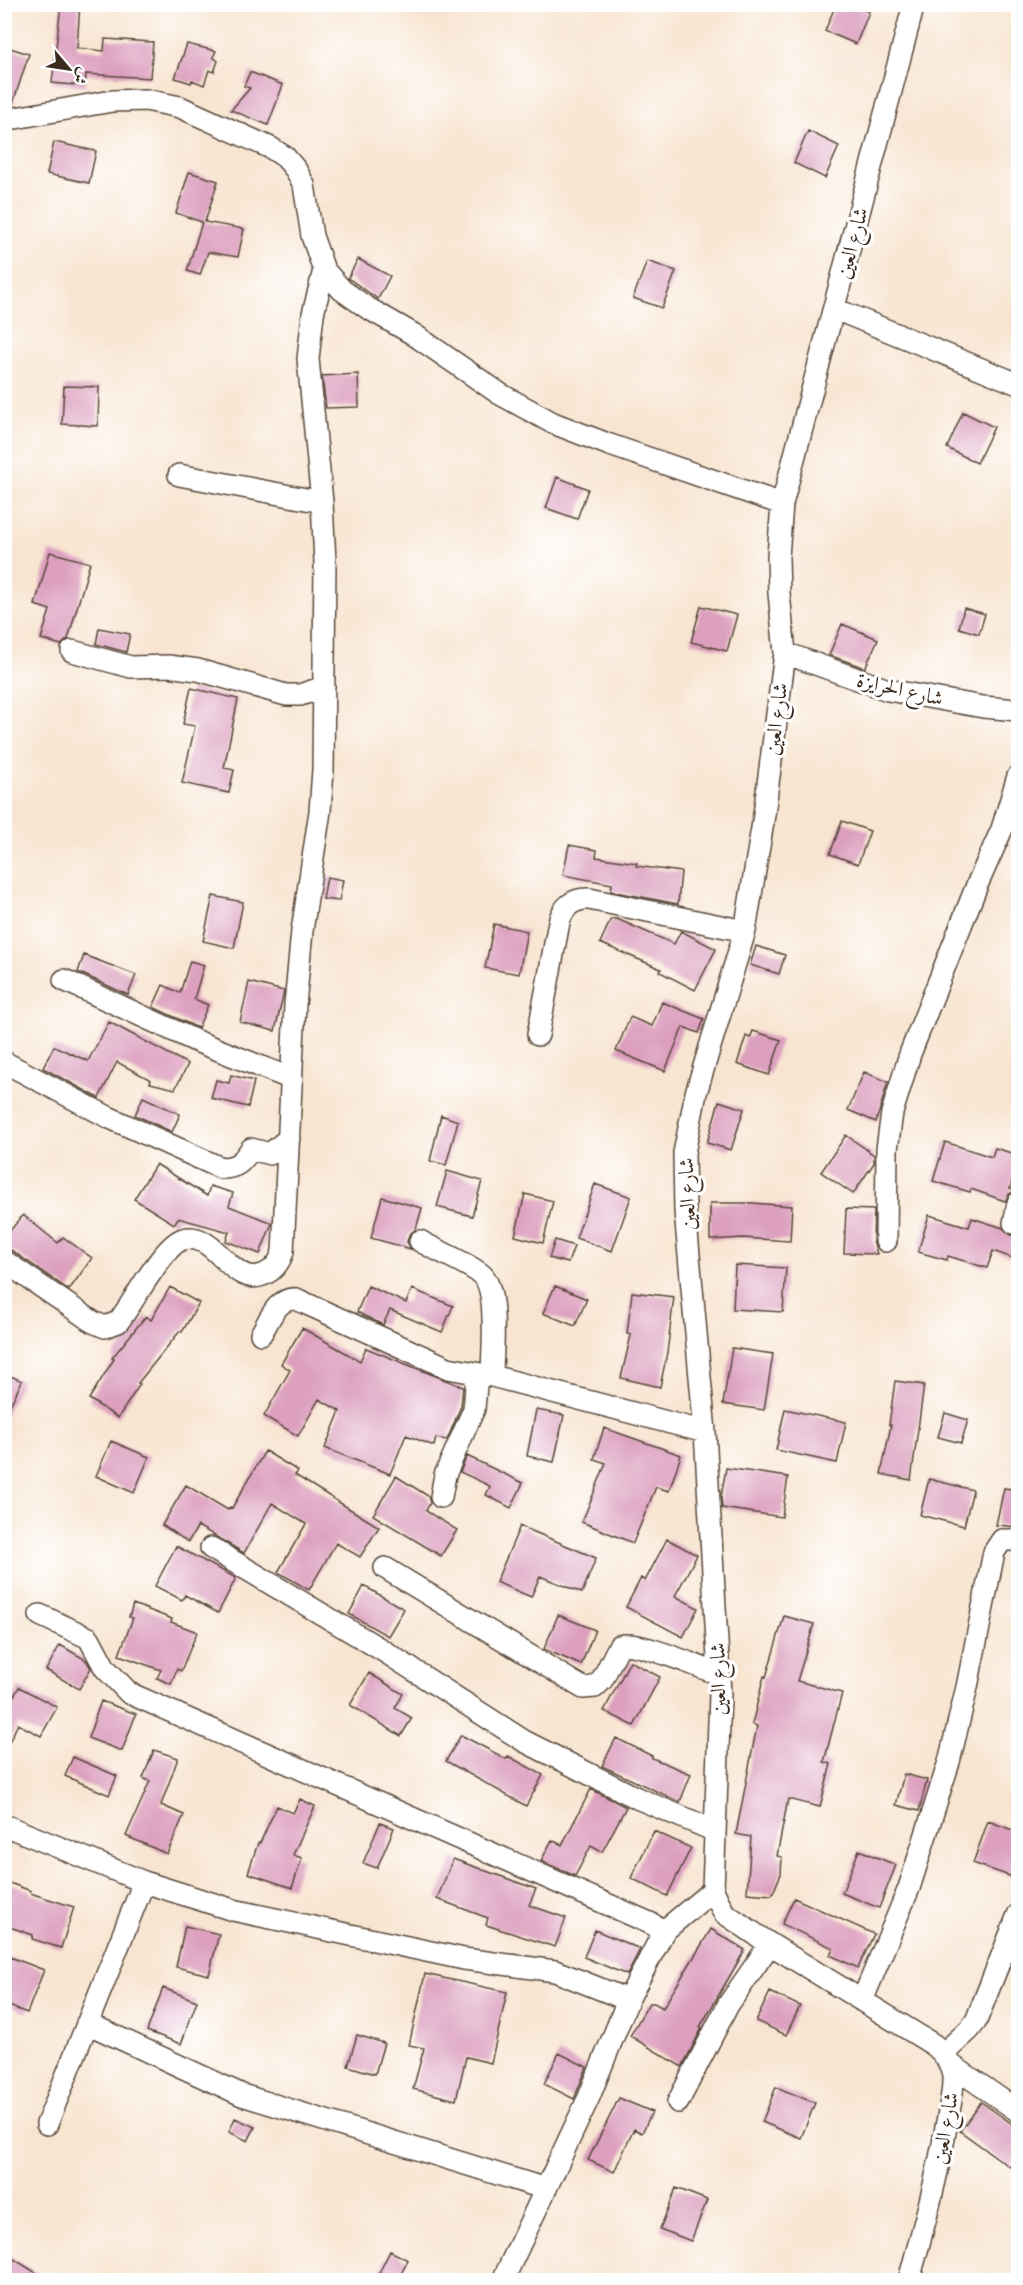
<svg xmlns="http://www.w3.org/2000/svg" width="1023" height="2285" font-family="'IM FELL Double Pica',Amiri,serif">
<rect width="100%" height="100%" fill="#fff"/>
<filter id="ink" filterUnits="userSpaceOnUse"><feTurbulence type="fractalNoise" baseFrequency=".0167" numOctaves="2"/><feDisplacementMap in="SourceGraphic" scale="12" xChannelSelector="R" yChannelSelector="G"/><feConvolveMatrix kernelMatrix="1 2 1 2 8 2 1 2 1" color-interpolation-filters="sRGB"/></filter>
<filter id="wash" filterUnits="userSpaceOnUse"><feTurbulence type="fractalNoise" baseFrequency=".008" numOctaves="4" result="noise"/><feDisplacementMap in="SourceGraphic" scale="24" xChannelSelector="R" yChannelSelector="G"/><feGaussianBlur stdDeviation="1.35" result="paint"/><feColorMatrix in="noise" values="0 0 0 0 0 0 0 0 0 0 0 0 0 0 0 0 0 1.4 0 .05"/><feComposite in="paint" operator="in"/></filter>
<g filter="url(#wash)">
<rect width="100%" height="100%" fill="#f8e5d1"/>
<g id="blocks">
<!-- building -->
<path fill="#dc9fbe" d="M61,4H80L77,48L104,51L105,39L153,42L150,78L86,74L85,86L52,83Z
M836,4H850L869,12L856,44L825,31Z
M187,44L216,51L213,57L218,61L214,72L209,70L204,85L192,80L191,83L175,78Z
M4,46L29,54L12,106L4,107Z
M250,72L283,85L268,125L231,110L250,88L244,86Z
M808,131L839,146L825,178L794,163Z
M54,142L96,151L89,183L47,174Z
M189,172L218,181L205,222L244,229L238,257L208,252L200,275L187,271L202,222L176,213Z
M358,259L390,276L378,299L348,278Z
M647,261L676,271L662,308L633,298Z
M358,374L359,407L326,408L322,376Z
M64,386L99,387L98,426L62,424Z
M963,412L994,427L977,463L947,448Z
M557,477L588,489L577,519L546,508Z
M50,552L90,563L68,639L61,645L41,639L50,610L35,605Z
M701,606L737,615L727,651L691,642Z
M964,608L985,614L979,634L959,628Z
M842,624L878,639L865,668L829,655Z
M99,628L130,634L126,652L96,644Z
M191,688L238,699L224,768L234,770L229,793L182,783L195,726L183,724Z
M842,821L870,831L858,864L830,854Z
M569,845L597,850L596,857L637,863L636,866L681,872L678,904L611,891L612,884L563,875Z
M327,877L343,880L339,901L323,899Z
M213,896L243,902L234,948L203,941Z
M611,919H617L674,944L681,931L716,949L695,990L660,972L661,969L600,943Z
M494,924L527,931L519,974L485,968Z
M756,946L785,955L779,974L750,965Z
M84,955L136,975L128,995L78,972Z
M190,961L204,965L194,999L208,1005L198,1028L153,1007L163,985L180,993Z
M249,982L284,991L275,1031L240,1022Z
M662,1002L704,1019L699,1033L683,1027L665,1071L616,1051L630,1017L652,1026Z
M109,1022L188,1064L175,1089L150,1083L151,1080L117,1062L99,1098L43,1068L54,1046L88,1061Z
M753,1031L781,1040L769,1075L737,1064L746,1036L750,1038Z
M864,1072L888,1082L876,1122L848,1110Z
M231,1075L254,1081L248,1107L211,1098L216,1080L229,1083Z
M143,1097L180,1114L172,1132L135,1115Z
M719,1101L744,1109L731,1150L707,1143Z
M441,1115L458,1121L446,1165L430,1161Z
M846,1135L874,1155V1163L853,1194L821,1172Z
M945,1142L992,1157L995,1148L1018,1155V1163L1010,1188L1018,1191L1009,1194L1005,1201L971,1189L970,1192L933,1181Z
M156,1164L207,1196L210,1186L233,1193L229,1206L272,1223L260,1254L226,1241L229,1232L178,1218L174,1224L134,1199Z
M447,1171L482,1181L472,1216L437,1207Z
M595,1184L631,1197L612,1251L576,1238Z
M525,1194L553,1201L543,1243L515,1236Z
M382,1197L422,1208L416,1229L409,1235L407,1242L411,1249L371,1238Z
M710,1203H753L792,1206L790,1241L743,1238L710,1240Z
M846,1209L874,1210L873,1241L877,1254L844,1253Z
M23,1215L58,1243L63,1237L92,1258L69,1290L11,1250L4,1248V1238Z
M929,1215L969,1227L972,1218L1003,1228L1011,1235H1018V1260L993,1251L987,1268L948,1256L947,1260L918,1252Z
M555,1240L574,1246L568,1263L549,1258Z
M735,1265L786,1268L783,1312L733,1309Z
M368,1286L406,1303L412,1289L453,1306L442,1332L390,1310L383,1325L357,1312Z
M555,1286L587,1299L575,1326L543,1313Z
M170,1287L199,1303L182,1332L180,1331L138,1383L140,1384L118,1418L89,1399L114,1359L112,1358L146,1316L151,1320Z
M632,1292L674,1297L667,1353L660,1387L621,1378L631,1335L627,1334Z
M302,1328L360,1361L366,1348L463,1387L461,1406L447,1440L436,1438L434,1446L406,1435L390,1474L325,1448L340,1411L319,1399L298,1436L264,1416L290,1370L281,1364Z
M732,1348L773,1354L764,1410L723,1404Z
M4,1373L22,1381L4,1418Z
M895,1381L924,1385L911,1480L881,1474L891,1425H889Z
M785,1409L846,1422L837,1463L776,1450Z
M536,1410L564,1415L554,1462L527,1456Z
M945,1413L968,1420L961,1443L938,1437Z
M604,1428L681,1455L669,1491L656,1487L633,1543L582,1522L606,1463L594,1459Z
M111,1441L149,1457L134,1493L96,1476Z
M265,1451L298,1471L295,1475L379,1527L360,1557L336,1543L309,1590L278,1572L306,1524L272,1503L244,1553L198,1526L188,1542L162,1525L186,1485L228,1510L230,1507L232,1508Z
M467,1456L523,1483L511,1508L486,1495L490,1486L460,1472Z
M726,1468L788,1477L782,1517L722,1508L721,1497Z
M396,1476L428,1496L430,1503L426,1511L457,1530L441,1556L373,1515Z
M929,1479L973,1490L964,1526L920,1515Z
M1004,1488L1018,1490V1527L996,1525Z
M520,1526L596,1558L582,1593L540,1576L531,1597L496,1582Z
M667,1539L697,1555L675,1596L698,1608L683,1637L626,1607L641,1578L645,1581Z
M176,1546L236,1578L218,1613L185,1595L182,1600L155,1586Z
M364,1586L404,1609L388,1636L349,1614Z
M133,1604L172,1619L171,1622L197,1632L181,1671L177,1669L171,1684L157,1678L161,1670L119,1655L133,1618L129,1617Z
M558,1615L595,1630L581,1665L544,1649Z
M784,1616L814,1624L797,1681L842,1693L824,1762L831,1764L820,1807L788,1799L777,1856L782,1857L781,1874L772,1895L747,1893L751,1837L736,1834L757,1726L752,1724L764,1676L766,1677Z
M60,1645L86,1660L91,1668L79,1689L46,1670Z
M630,1661L660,1677L634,1726L604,1711Z
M369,1673L403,1694L395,1708L412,1718L401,1736L350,1705Z
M19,1687L57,1707L41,1736L18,1724L4,1752V1714Z
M101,1701L136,1714L122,1751L88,1738Z
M461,1735L506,1759L508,1756L543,1775L526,1806L446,1761Z
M616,1738L652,1756V1758L691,1774L680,1802L602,1766Z
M154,1750L178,1758L161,1805L184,1815L167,1854L126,1836L150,1781L143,1778Z
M73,1757L117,1776L109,1795L65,1776Z
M904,1774L927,1780L919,1811L896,1805Z
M591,1789L626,1807L602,1852L591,1846L575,1876L541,1861L552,1840L562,1845Z
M300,1799L315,1806L293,1855L302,1858L292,1888L248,1873L258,1843H260L277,1806L293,1813Z
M988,1821L1018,1832V1868L1015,1878L973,1863Z
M380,1823L394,1828L377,1868L363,1863Z
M654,1831L691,1848L667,1896L631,1878Z
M859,1850L896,1865L879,1908L842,1893Z
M453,1859L536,1889L529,1905L566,1918L555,1947L486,1925L488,1918L437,1899Z
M4,1881L31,1891L30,1893L74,1907L61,1948L32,1939L33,1935L4,1925Z
M794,1898L874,1934L858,1968L830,1955L833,1948L782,1924Z
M185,1926L219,1934L209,1975L176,1967Z
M711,1929L745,1950L700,2027L702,2028L682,2067L630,2036L649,2003H654L663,2008Z
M595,1930L640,1949L627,1975L584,1957Z
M10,1957L44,1970L27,2013L4,2004V1972Z
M425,1974L507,1992L491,2063L466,2057L456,2100L413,2089L424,2048L409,2045Z
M163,1988L197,2001L181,2044L147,2031Z
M770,1992L800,2006L786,2035L756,2021Z
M357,2035L384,2043L375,2074L348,2066Z
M559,2053L587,2067L574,2099L544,2084Z
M776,2087L815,2103L801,2138L762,2122Z
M619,2098L652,2112L642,2133L634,2129L614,2172L588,2160Z
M981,2102L1018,2128V2155L1010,2167L960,2131Z
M235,2118L255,2127L248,2141L229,2132Z
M676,2188L707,2200L691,2241L660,2229Z
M390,2251L408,2260L398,2280L379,2273Z
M4,2253L48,2280H4Z"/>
</g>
</g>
<g filter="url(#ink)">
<use href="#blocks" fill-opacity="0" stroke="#574639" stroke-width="1.5"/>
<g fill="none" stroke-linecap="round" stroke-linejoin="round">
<!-- minor casing -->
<g stroke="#574639" stroke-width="24">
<path id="minor" d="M4,120L112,101L146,100L180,107L271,148L285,157L296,170L304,185L312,236L324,270L342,290L366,307L413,334L500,394L553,423L610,445L782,504
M835,309L1018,384
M179,475L322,502
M72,651L131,667L168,666L198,670L286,695H300L324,687
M785,653L888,690L983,707L1018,710
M64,980L196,1041L292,1079
M538,1035L559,922C563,907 573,898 589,899L745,931
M4,1062L108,1117L221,1168C237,1168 242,1162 251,1149L270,1154L289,1138
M1014,1223L1018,1203
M420,1241C437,1251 468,1263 482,1275C499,1290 492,1353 492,1376
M886,1241L887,1149L892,1113L910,1054L977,885L1002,829L1018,776
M4,1261L93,1322L105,1327L118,1322C133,1304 163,1245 183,1239C217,1230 232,1292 267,1273C276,1268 280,1261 283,1252L295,1005L302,931L320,811L323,770L325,562L322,502L308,359L313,314L324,270
M261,1334C269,1321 277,1297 296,1299L448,1368L492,1376L705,1432
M441,1497L445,1475L474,1409L477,1374
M211,1548L382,1650L524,1741L637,1798L715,1831
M385,1568L583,1688L595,1687L602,1680L619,1646C637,1639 697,1667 719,1674
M40,1615L89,1638L105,1668L129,1693L652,1924L664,1931
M4,1825L144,1882L233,1910L464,1959L555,1971L628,2000
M862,2001L909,1888L949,1762L967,1687L994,1552L1002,1540H1018
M87,2023L242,2095L546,2189
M944,2053L969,2030L976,2021L1018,1915
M950,2064L1018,2111
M678,2102L728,2005L770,1944
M47,2124L144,1882
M503,2280L589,2097L628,2000L664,1931L713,1890
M909,2280C923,2229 937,2179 946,2127C949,2110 954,2092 953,2076C951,2062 944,2053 934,2045L770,1944L724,1913L713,1890L720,1694L705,1432L685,1211L684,1153L696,1093L745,931L763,822L785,653L779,593L778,557L782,504L914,4"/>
</g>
<!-- minor -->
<use href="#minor" stroke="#fff" stroke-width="21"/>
</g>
</g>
<g text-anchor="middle" stroke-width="6" stroke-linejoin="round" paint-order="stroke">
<!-- street labels -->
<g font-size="21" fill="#3b2a1e" stroke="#fff">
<text transform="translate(852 243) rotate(-75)" y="7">شارع العين</text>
<text transform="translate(900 689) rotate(13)" y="7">شارع الحرايزة</text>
<text transform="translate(776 719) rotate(-83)" y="7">شارع العين</text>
<text transform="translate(687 1194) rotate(-92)" y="7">شارع العين</text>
<text transform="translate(718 1679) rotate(-91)" y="7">شارع العين</text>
<text transform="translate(945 2128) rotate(-80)" y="7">شارع العين</text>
</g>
</g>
<!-- margin -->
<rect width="1023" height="2285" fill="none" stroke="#fff" stroke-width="24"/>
<!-- north arrow -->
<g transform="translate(69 69) rotate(119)" stroke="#ffffff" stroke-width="4.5" paint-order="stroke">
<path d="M0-4.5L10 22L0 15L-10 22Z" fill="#3b2a1e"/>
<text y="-9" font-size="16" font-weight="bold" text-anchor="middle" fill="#3b2a1e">ش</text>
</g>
</svg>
